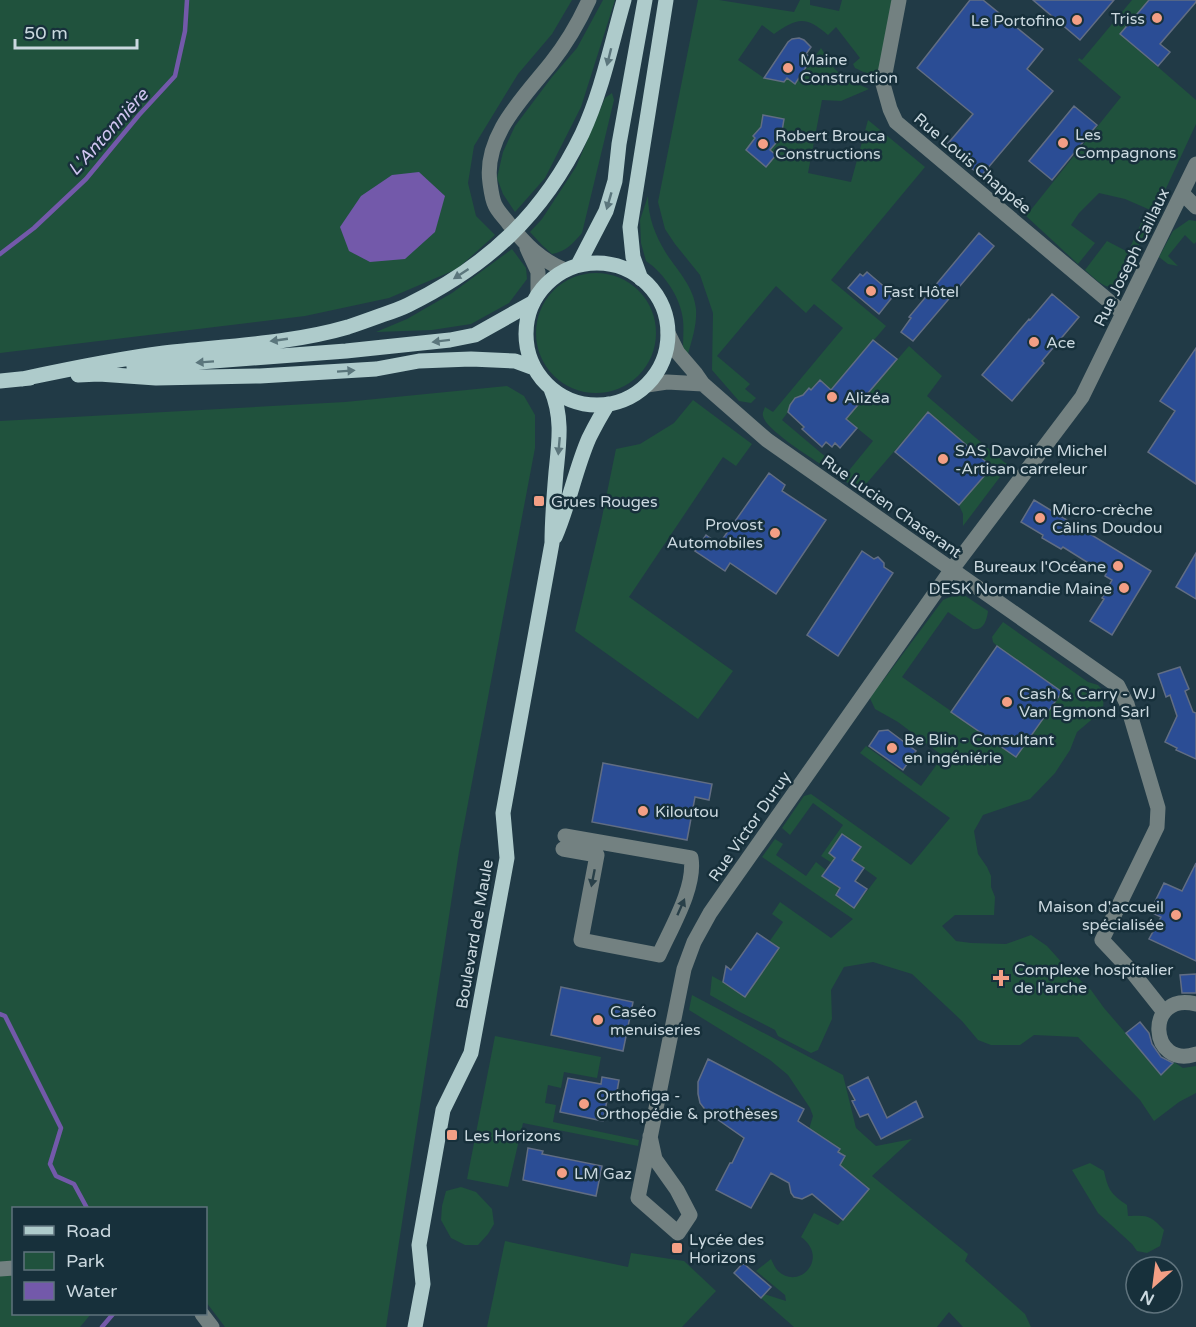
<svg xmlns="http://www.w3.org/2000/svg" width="1196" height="1327" font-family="'Varela Round',sans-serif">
<rect width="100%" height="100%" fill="#213a46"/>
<!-- green -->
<path fill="#20523d" d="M0,0H572L552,34L518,74L474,146L468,183L476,216L495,235L457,269L389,298L305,316L0,353Z
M603,0H615L581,107L545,178L515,212L503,194L497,178L503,152L515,126L552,77L577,48Z
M698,0H719L794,12L800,0H810V5L839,11L842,0H892L879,72L872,76L855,68L853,64L860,58L836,27L828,35C805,15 797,18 774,34L762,25L738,60L764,78L784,82L787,78L795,84L821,48L833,67L844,78L869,89L841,101L822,100L808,173L851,182L868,120L925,167L831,280L886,326L831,390L819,380L811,390L809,389L803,395L795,398L790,405L788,412L782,420L827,458L822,465C810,457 765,429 763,416C762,413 764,410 765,407L773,412L843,328L814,304L806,313L776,286L717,356L750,384L745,389L756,398L751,403L739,401L712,370L713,313L700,275L675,244L665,229L658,202Z
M1132,0H1149L1120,34L1196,100V124L1155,212L1125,199L1099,193L1079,213L1071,225L1095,243L1078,264L1026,216L1121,97L1078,60L1079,58L1082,60Z
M612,93L614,100L582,233C572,244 567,251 552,254L542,245L530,232L542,219L576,167L605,98Z
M648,196C648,217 655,235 666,253C677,270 694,287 696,309C697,325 692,339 688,354L683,349C683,339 684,329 683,320C681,298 664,273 646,261L641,243L640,220Z
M1143,219L1150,222L1123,279C1110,297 1097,280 1085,270L1107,241L1128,252Z
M1189,220L1196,221V242L1194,244L1185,235L1168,256L1178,266L1168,264L1159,257L1173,231Z
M512,249L526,268L527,279L509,303L471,324L432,330L376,332L407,319L452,293Z
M536 333a60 60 0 1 1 120 0a60 60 0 1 1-120 0Z
M909,346L942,376L927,396L1004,462L1009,465L963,526V514L959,505L992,467L928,412L860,491L842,479L873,441L846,419Z
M507,386L524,396L535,415V448L459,851L386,1327H225L206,1302V1208H14V1314H91L80,1327H0V421L345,402Z
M693,400L752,444L736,466L723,457L629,597L733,671L698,719L575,631L601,522L616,449L640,444L674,423Z
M964,595L988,611C987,619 984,631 973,629L948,612L902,677L951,711L997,646L993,642L992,637L1003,622L1088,682L1098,685L1104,692L1103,710L1077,732L1070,750L1055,773L1030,799L983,815L974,831L978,854L987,867L991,876V887L995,897L994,915H955L942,926L956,941L971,943L1006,944L1031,935L1047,946L1065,966L1091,990L1104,1008L1161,1074L1174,1062L1183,1068L1196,1066V1093L1179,1102L1154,1121L1140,1100L1078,1037L1034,1035L1020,1045H991L978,1040L962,1021L912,974L873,962L844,967L831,990L832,1019L818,1050L811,1053L778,1036L775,1030L738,1011L710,995L712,976L723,982L745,996L779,949L769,942L783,922L772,914L780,902L831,938L853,919L762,857L775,839L783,844L776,855L806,876L816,862L826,870L823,876L840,888L836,895L854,908L877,878L852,860L861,847L843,835L829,853L835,858L832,863L821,856L843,825L813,803L790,835L782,828L804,796L811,794L911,865L950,818L860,753L866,746L921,786L943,756L898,722L875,709L868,694L878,682H882L943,600L950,597Z
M692,995L843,1075L856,1128L876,1146L912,1139L872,1176L968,1254L965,1261L1025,1314L1031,1327H963L949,1312L937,1327H794L761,1298L764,1294L786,1301L785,1295L756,1271L771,1259C773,1263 775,1268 778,1271C799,1291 830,1258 801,1237L814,1213L838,1225L868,1189L846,1170L838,1168V1152L840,1149L809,1129L813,1116L810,1108L788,1075L770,1060L689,1010Z
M495,1036L601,1057L597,1078L564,1072L561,1088L548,1085L545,1103L556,1105L553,1122L639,1140L638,1146L523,1123L508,1187L467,1179Z
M1090,1163L1104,1171C1108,1190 1111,1194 1127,1205L1128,1216C1148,1215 1150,1215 1164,1230L1160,1246L1147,1253L1137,1251L1132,1244L1098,1213L1072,1170Z
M461,1187L476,1192L492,1209L494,1224L488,1234L478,1245H465L451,1238L441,1220L442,1206L446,1191Z
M505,1241L628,1267L631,1253L684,1261L716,1291L682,1327H487Z"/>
<!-- water -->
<path fill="#7359aa" d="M419,172L445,196L435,232L405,259L370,262L349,251L340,227L361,196L392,175Z"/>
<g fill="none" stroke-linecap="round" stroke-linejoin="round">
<!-- stream -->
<path stroke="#7359aa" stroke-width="4.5" d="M0,254L34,228L86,179L139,115L175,76L185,31L187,0
M0,1014L5,1016L61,1128L50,1164L56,1176L74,1184L87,1208
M102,1327L113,1314"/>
</g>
<!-- building -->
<path fill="#2b4d95" stroke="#616d83" stroke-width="1.5" d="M970,0H983L1043,49L1027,69L1053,91L981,176L945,147L973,114L917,68Z
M1033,0H1114L1080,40Z
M1149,0H1196V2L1160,44L1170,52L1158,66L1120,34Z
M799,38L804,40L811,47L806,54L812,58L795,84L787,78L784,82L764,78L788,42L792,39Z
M1074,106L1097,125L1052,180L1029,161Z
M763,115L784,119L781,137L770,150L776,155L766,167L746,150L755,138L753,136L761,127Z
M979,233L994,246L913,341L901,332L911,318L909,317Z
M867,272L894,295L879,314L848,288L860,274L863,276Z
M1052,294L1079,317L1042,361L1044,363L1012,401L982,375L1029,319L1030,320Z
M873,340L897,359L846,419L857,428L840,448L835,443L832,447L826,442L822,447L802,429L804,427L788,412L790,405L795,398L803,395L809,388L811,390L820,380L831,390Z
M1196,348V484L1148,452L1175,411L1160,401Z
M928,412L992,467L959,505L895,452Z
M769,473L785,485L782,491L826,520L776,594L730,563L725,571L695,551L706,535L719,544Z
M1034,500L1151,571L1112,635L1090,621L1104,599L1102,598L1112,580L1105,576L1106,574L1063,547L1061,549L1042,538L1043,535L1021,522Z
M862,551L874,559L878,557L884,563V567L893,573L838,656L807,635Z
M1196,553V599L1176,587Z
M997,646L1062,692L1016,757L951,712Z
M1180,667L1189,689L1185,691L1193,712L1196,713V759L1176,750L1177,748L1165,742L1177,716L1170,695L1166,697L1158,674Z
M888,730L916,751L903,770L869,746L879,731Z
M603,763L712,784L709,800L695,797L687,840L592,822Z
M842,834L861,847L852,860L864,868L855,881L867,889L854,908L836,895L840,888L822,876L835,858L829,853Z
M1196,863V961L1149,939L1161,917L1150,912L1164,883L1182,891Z
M757,933L779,948L745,997L723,982L726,966L731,970Z
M1196,974V993H1182L1180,975Z
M561,987L633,1002L623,1051L551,1035Z
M1140,1022L1149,1033L1152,1044L1161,1057L1173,1063L1161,1075L1126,1033Z
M708,1059L804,1109L798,1121L840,1149L838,1152L845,1156L840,1165L869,1189L843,1220L812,1194L802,1199L794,1197L791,1193L789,1183L771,1173L751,1208L716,1190L730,1163H732L744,1138L707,1112L700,1103L698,1094V1082Z
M602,1077L619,1080L616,1097L608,1095L603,1121L560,1112L568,1078L601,1084Z
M868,1077L887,1118L916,1101L923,1117L881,1139L868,1114L860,1117L852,1101L855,1100L848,1087Z
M528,1148L543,1151L542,1154L602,1166L596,1196L523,1180Z
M743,1263L771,1287L761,1298L734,1273Z"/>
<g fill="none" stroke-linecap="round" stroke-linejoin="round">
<!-- minor -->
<path stroke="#738181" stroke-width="15" d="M899,0L883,84L890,109L896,122L1123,313
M1182,193L1196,207
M527,248L538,272V294
M565,270C540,260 525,244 509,224C505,218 498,212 495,205C492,199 491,190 490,183C483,136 524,97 551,63C566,44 579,22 589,0
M668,333L678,353L696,374L703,384L767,440L1118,686L1127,704L1158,808L1157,827L1102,940L1133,973L1164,1012
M647,385L667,382L703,384
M563,849L597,855L581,940L659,955C671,928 696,887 691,858L565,836
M1196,1004C1144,991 1149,1070 1196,1054
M650,1136L655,1159L677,1190L690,1215L678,1233L638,1198L684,969L694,942L710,913L726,890L947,576L1082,397L1196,164
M0,1269L14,1268
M202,1314L212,1327"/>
<!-- major -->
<path stroke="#aecbcb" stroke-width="15" d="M526 334a71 71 0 1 1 142 0a71 71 0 1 1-142 0Z
M578,265L606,211L615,181L619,144L645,0
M641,279L633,257L630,227L666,0
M134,367L346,351L450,340L475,335L532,303
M78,375L99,374L156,378L260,376L376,369L419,361L471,359L515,361L534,368
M22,379C69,369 116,359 164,353C225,346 290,344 348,327C360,323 371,319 382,315C391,312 400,309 408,305C487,266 543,215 582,134C602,91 611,45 624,0
M0,381L30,378
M555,537C569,505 575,470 589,438C595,426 601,415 608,404
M415,1327L423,1284L419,1245L443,1110L471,1053L507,858L503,813L552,543C552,519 554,496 556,472C559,443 563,417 551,389"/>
</g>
<!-- one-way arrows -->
<defs><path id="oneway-solid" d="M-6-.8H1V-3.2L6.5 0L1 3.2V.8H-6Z" transform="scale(1.5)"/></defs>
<g fill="#5b767c">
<use href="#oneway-solid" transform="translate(609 57) rotate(104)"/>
<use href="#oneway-solid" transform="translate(609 201) rotate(106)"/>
<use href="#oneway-solid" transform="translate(461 274) rotate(147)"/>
<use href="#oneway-solid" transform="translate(279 340) rotate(172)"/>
<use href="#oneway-solid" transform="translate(441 341) rotate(173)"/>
<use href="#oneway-solid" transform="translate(205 362) rotate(176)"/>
<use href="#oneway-solid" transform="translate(346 371) rotate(-4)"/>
<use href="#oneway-solid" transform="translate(559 446) rotate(95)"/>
</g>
<g fill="#294049">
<use href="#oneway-solid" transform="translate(593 878) rotate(101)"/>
<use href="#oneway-solid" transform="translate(681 907) rotate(-66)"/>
</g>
<!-- markers -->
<g fill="#f39f85" stroke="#17303b" stroke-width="2">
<circle cx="1157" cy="18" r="6"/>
<circle cx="1077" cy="20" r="6"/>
<circle cx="788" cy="68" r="6"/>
<circle cx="1063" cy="143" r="6"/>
<circle cx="763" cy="144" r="6"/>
<circle cx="871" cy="291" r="6"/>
<circle cx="1034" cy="342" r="6"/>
<circle cx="832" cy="397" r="6"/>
<circle cx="943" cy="459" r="6"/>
<rect x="533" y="495" width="12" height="12" rx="3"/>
<circle cx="1040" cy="518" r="6"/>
<circle cx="775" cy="533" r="6"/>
<circle cx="1118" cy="566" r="6"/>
<circle cx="1124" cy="588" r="6"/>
<circle cx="1007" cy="702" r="6"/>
<circle cx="892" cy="748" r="6"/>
<circle cx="643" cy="811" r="6"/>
<circle cx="1176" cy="915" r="6"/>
<path d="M998 969h6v6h6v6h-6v6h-6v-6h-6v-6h6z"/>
<circle cx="598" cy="1020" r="6"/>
<circle cx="584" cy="1104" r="6"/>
<rect x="446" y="1129" width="12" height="12" rx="3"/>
<circle cx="562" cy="1173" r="6"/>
<rect x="671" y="1242" width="12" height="12" rx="3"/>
</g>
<g text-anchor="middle" stroke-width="5" stroke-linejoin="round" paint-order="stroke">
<!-- poi labels -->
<g font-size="16" fill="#cad8df" stroke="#17303b" text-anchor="start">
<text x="1145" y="24" text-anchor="end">Triss</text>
<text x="1065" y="26" text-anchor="end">Le Portofino</text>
<text x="800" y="65">Maine<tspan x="800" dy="18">Construction</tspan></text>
<text x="1075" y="140">Les<tspan x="1075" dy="18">Compagnons</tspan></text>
<text x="775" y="141">Robert Brouca<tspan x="775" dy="18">Constructions</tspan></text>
<text x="883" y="297">Fast Hôtel</text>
<text x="1046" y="348">Ace</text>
<text x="844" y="403">Alizéa</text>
<text x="955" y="456">SAS Davoine Michel<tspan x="955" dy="18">-Artisan carreleur</tspan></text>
<text x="551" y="507">Grues Rouges</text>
<text x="1052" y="515">Micro-crèche<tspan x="1052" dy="18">Câlins Doudou</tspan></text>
<text x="763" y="530" text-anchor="end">Provost<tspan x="763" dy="18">Automobiles</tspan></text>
<text x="1106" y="572" text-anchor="end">Bureaux l'Océane</text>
<text x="1112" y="594" text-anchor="end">DESK Normandie Maine</text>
<text x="1019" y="699">Cash &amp; Carry - WJ<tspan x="1019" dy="18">Van Egmond Sarl</tspan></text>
<text x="904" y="745">Be Blin - Consultant<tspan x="904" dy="18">en ingéniérie</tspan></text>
<text x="655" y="817">Kiloutou</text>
<text x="1164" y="912" text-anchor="end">Maison d'accueil<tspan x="1164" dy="18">spécialisée</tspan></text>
<text x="1014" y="975">Complexe hospitalier<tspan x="1014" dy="18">de l'arche</tspan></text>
<text x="610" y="1017">Caséo<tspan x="610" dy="18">menuiseries</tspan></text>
<text x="596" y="1101">Orthofiga -<tspan x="596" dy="18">Orthopédie &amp; prothèses</tspan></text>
<text x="464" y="1141">Les Horizons</text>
<text x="574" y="1179">LM Gaz</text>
<text x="689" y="1245">Lycée des<tspan x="689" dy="18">Horizons</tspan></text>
</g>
<!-- street labels -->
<g font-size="16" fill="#cad8df" stroke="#17303b">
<text transform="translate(973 163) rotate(40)" y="6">Rue Louis Chappée</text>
<text transform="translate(1131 257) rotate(-64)" y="6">Rue Joseph Caillaux</text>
<text transform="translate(892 506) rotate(35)" y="6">Rue Lucien Chaserant</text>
<text transform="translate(749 826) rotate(-55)" y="6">Rue Victor Duruy</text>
<text transform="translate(474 934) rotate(-80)" y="6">Boulevard de Maule</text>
</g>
<!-- water labels -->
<g font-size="18" font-style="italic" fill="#d0c5f1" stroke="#17303b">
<text transform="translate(108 132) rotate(-48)" y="6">L'Antonnière</text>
</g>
</g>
<!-- legend -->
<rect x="12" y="1207" width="195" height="108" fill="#17303b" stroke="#5f737d" stroke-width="1.5"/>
<rect x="24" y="1226" width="30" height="9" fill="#aecbcb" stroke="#5f737d" stroke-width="1.5"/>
<text x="66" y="1237" font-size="18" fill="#cad8df">Road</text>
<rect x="24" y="1252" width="30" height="18" fill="#20523d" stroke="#5f737d" stroke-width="1.5"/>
<text x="66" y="1267" font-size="18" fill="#cad8df">Park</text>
<rect x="24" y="1282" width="30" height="18" fill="#7359aa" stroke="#5f737d" stroke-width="1.5"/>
<text x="66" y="1297" font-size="18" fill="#cad8df">Water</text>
<!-- north arrow -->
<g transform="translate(1154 1285) rotate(208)"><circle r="28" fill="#17303b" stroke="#5f737d" stroke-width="1.5"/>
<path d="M0-4.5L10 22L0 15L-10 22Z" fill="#f39f85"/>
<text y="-9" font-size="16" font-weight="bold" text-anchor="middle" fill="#cad8df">N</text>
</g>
<!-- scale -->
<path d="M15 39v9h122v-9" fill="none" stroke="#cad8df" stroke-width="3"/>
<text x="24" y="39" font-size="18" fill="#cad8df" stroke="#17303b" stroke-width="4.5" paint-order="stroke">50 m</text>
</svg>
